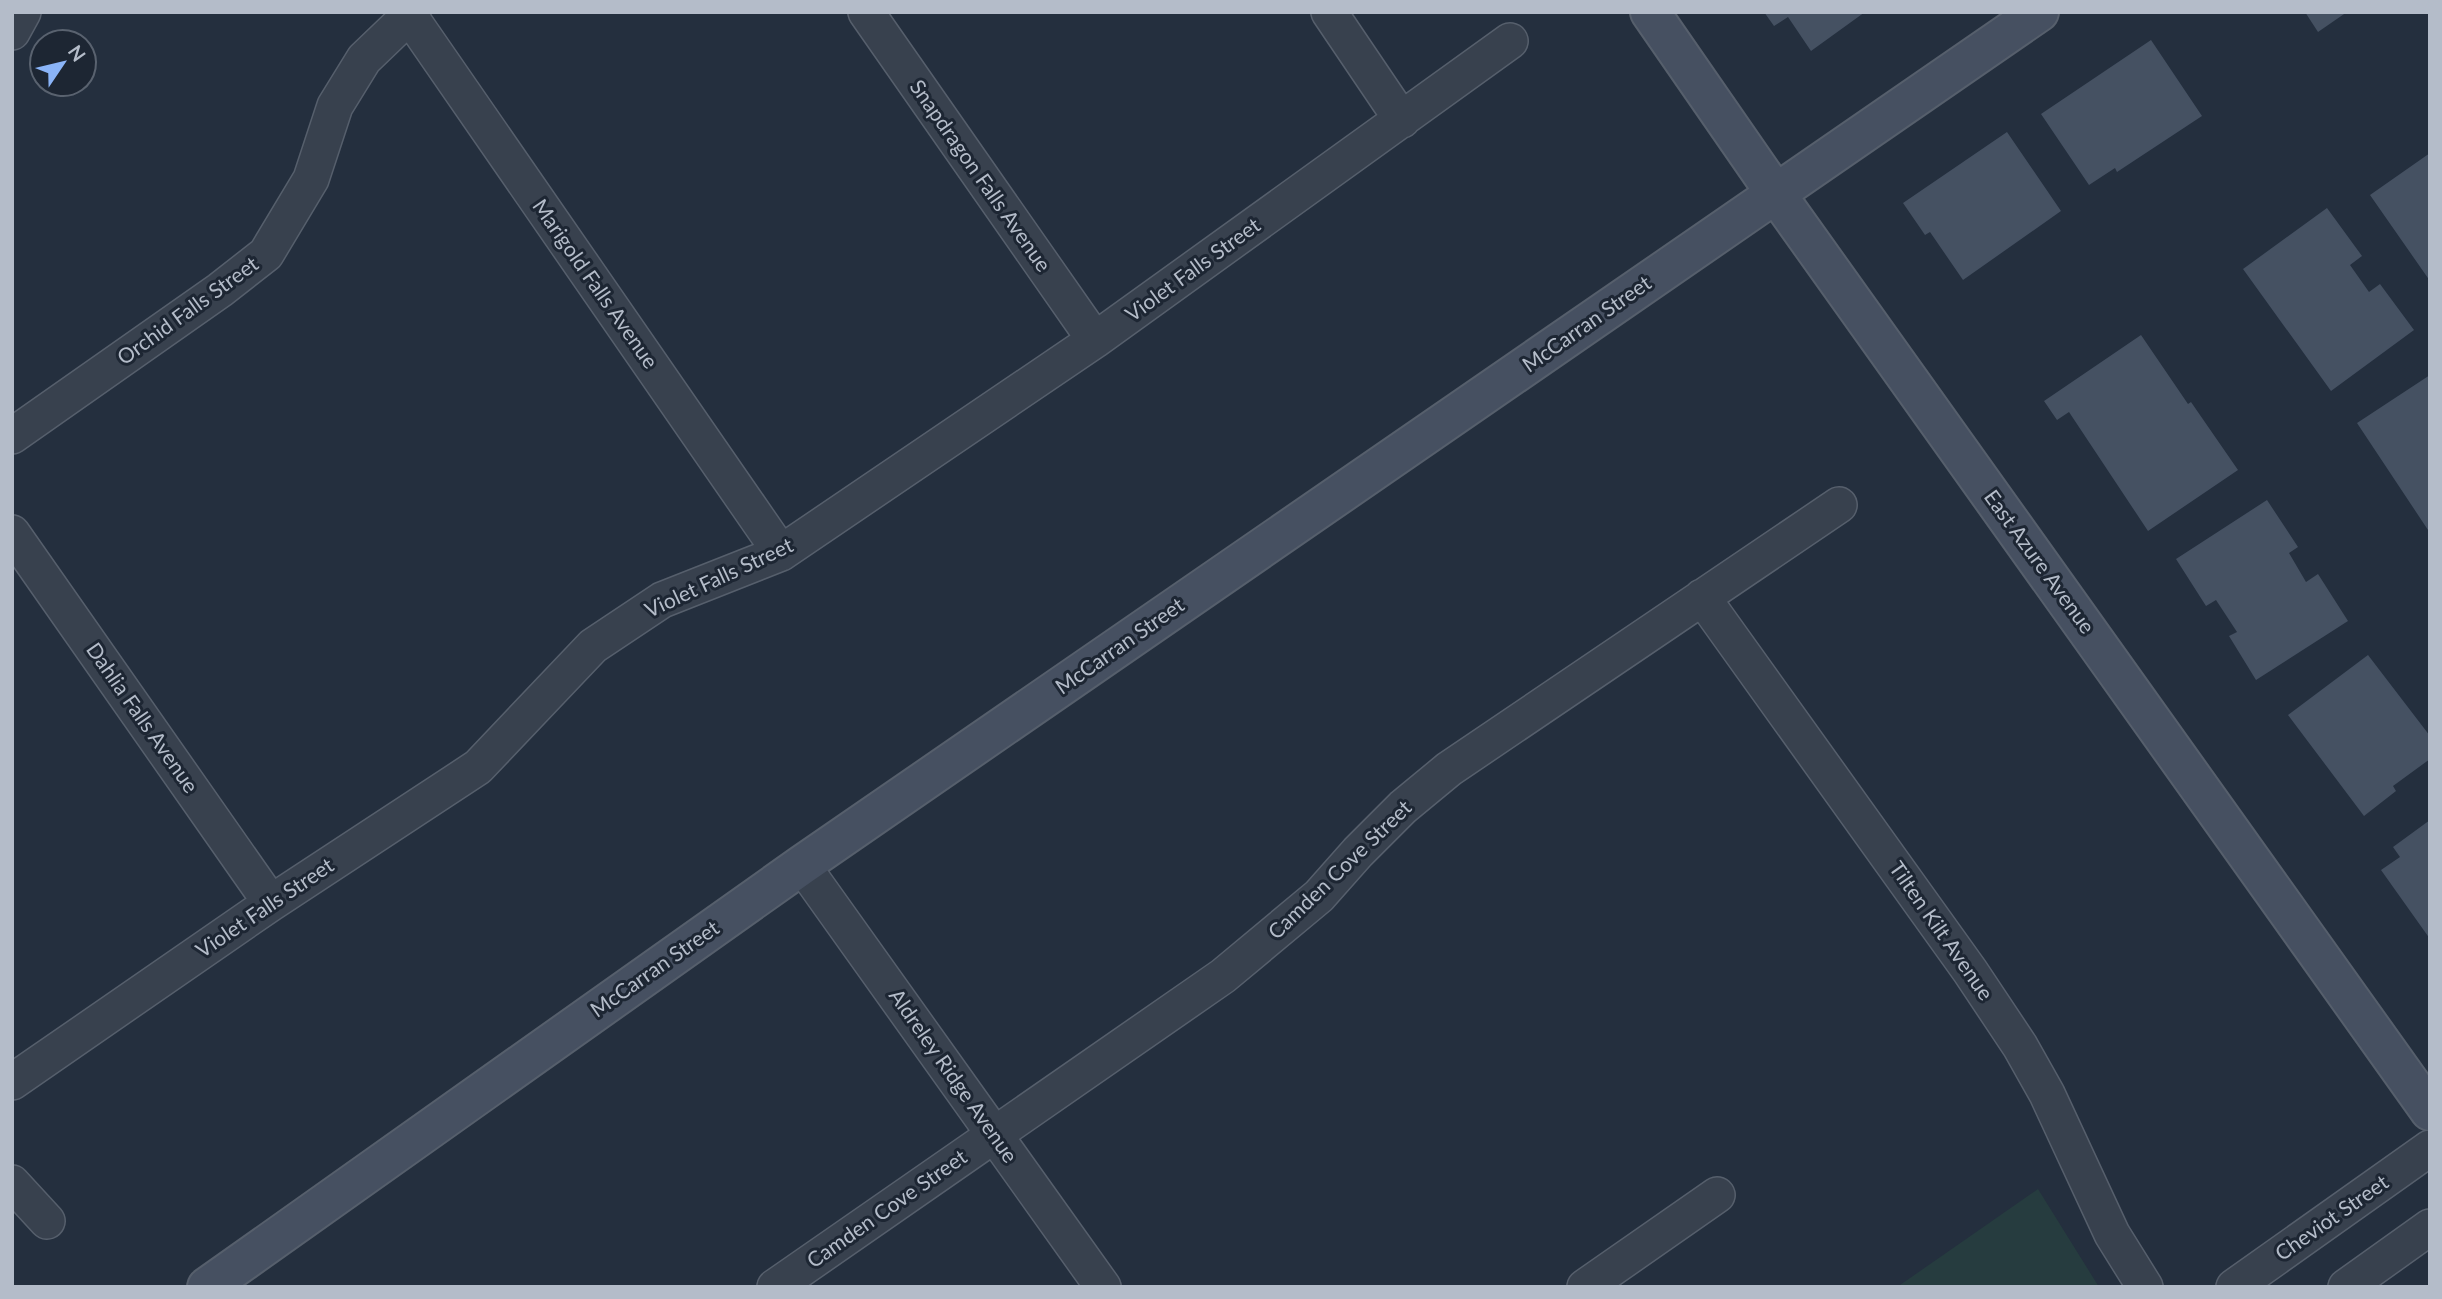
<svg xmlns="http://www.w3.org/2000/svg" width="2442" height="1299" font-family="Lato,sans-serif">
<rect width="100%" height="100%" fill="#242f3e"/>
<!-- green -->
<path fill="#263c3f" d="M2038,1189L2099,1287H1901L1900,1285Z"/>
<!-- building -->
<path fill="#455162" d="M1764,12H1865L1811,51L1788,17L1774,26Z
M2305,12H2347L2318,32Z
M2151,40L2202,116L2117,172L2115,168L2089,185L2041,114Z
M2007,132L2061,211L1963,280L1930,232L1925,235L1903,203Z
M2430,153V281L2370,195Z
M2327,208L2362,256L2350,265L2369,292L2380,284L2414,330L2331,391L2243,269Z
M2141,335L2188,404L2191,402L2238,470L2148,531L2069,412L2057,420L2044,401Z
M2430,375V533L2357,423Z
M2267,500L2298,547L2289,553L2306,582L2318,574L2348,621L2256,680L2229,636L2237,632L2216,600L2206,606L2176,559Z
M2368,655L2430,736V759L2393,786L2396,791L2364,816L2288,715Z
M2430,820V939L2381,870L2400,857L2393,847Z"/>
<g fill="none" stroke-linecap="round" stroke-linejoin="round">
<!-- street casing -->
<g stroke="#565f6c" stroke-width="38">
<path id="street" d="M866,12L1095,340
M1329,12L1402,120
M409,15L781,553
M12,32L23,12
M12,436L220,290L266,254L311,179L335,106L364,59L413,12
M12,533L271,903
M1702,597L1970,971L2020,1046L2047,1094L2112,1234L2145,1287
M802,865L1103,1287
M12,1082L271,903L478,767L593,646L662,600L781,553L1095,340L1510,41
M12,1183L47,1221
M775,1287L1223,976L1319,896L1358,852L1403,807L1449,769L1839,505
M1585,1287L1717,1195
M2234,1287L2430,1148
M2346,1287L2430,1227"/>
</g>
<!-- secondary casing -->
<g stroke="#565f6c" stroke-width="42">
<path id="secondary" d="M1650,12L1776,194L2430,1111
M207,1287L802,865L2039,12"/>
</g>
<!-- street -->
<use href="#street" stroke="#38414e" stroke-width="35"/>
<!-- secondary -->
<use href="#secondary" stroke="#465061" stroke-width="38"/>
</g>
<g text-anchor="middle" stroke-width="6" stroke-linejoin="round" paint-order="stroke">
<!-- street labels -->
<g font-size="21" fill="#b4bcc9" stroke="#1d2633">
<text transform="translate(980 176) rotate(55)" y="7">Snapdragon Falls Avenue</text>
<text transform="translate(1193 270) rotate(-36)" y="7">Violet Falls Street</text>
<text transform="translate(595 284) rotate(55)" y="7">Marigold Falls Avenue</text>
<text transform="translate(188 311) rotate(-36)" y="7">Orchid Falls Street</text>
<text transform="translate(1587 324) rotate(-35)" y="7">McCarran Street</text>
<text transform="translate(2039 562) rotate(54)" y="7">East Azure Avenue</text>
<text transform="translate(719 578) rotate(-25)" y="7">Violet Falls Street</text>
<text transform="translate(1120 646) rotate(-35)" y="7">McCarran Street</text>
<text transform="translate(142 718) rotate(55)" y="7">Dahlia Falls Avenue</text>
<text transform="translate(1340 870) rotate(-44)" y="7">Camden Cove Street</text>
<text transform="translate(265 908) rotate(-34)" y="7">Violet Falls Street</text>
<text transform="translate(1941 931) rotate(55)" y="7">Tilten Kilt Avenue</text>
<text transform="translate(655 969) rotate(-35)" y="7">McCarran Street</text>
<text transform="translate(953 1076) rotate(55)" y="7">Aldreley Ridge Avenue</text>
<text transform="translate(887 1209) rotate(-35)" y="7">Camden Cove Street</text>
<text transform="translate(2332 1218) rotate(-35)" y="7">Cheviot Street</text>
</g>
</g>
<!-- border -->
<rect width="2442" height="1299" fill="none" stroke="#b4bcc9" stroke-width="28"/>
<!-- north arrow -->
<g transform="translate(63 63) rotate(55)"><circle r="33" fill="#1d2633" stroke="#59626f" stroke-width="2"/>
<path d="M0-5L12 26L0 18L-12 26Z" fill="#8ab4f8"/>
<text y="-10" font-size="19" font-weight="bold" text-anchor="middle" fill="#b4bcc9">N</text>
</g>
</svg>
